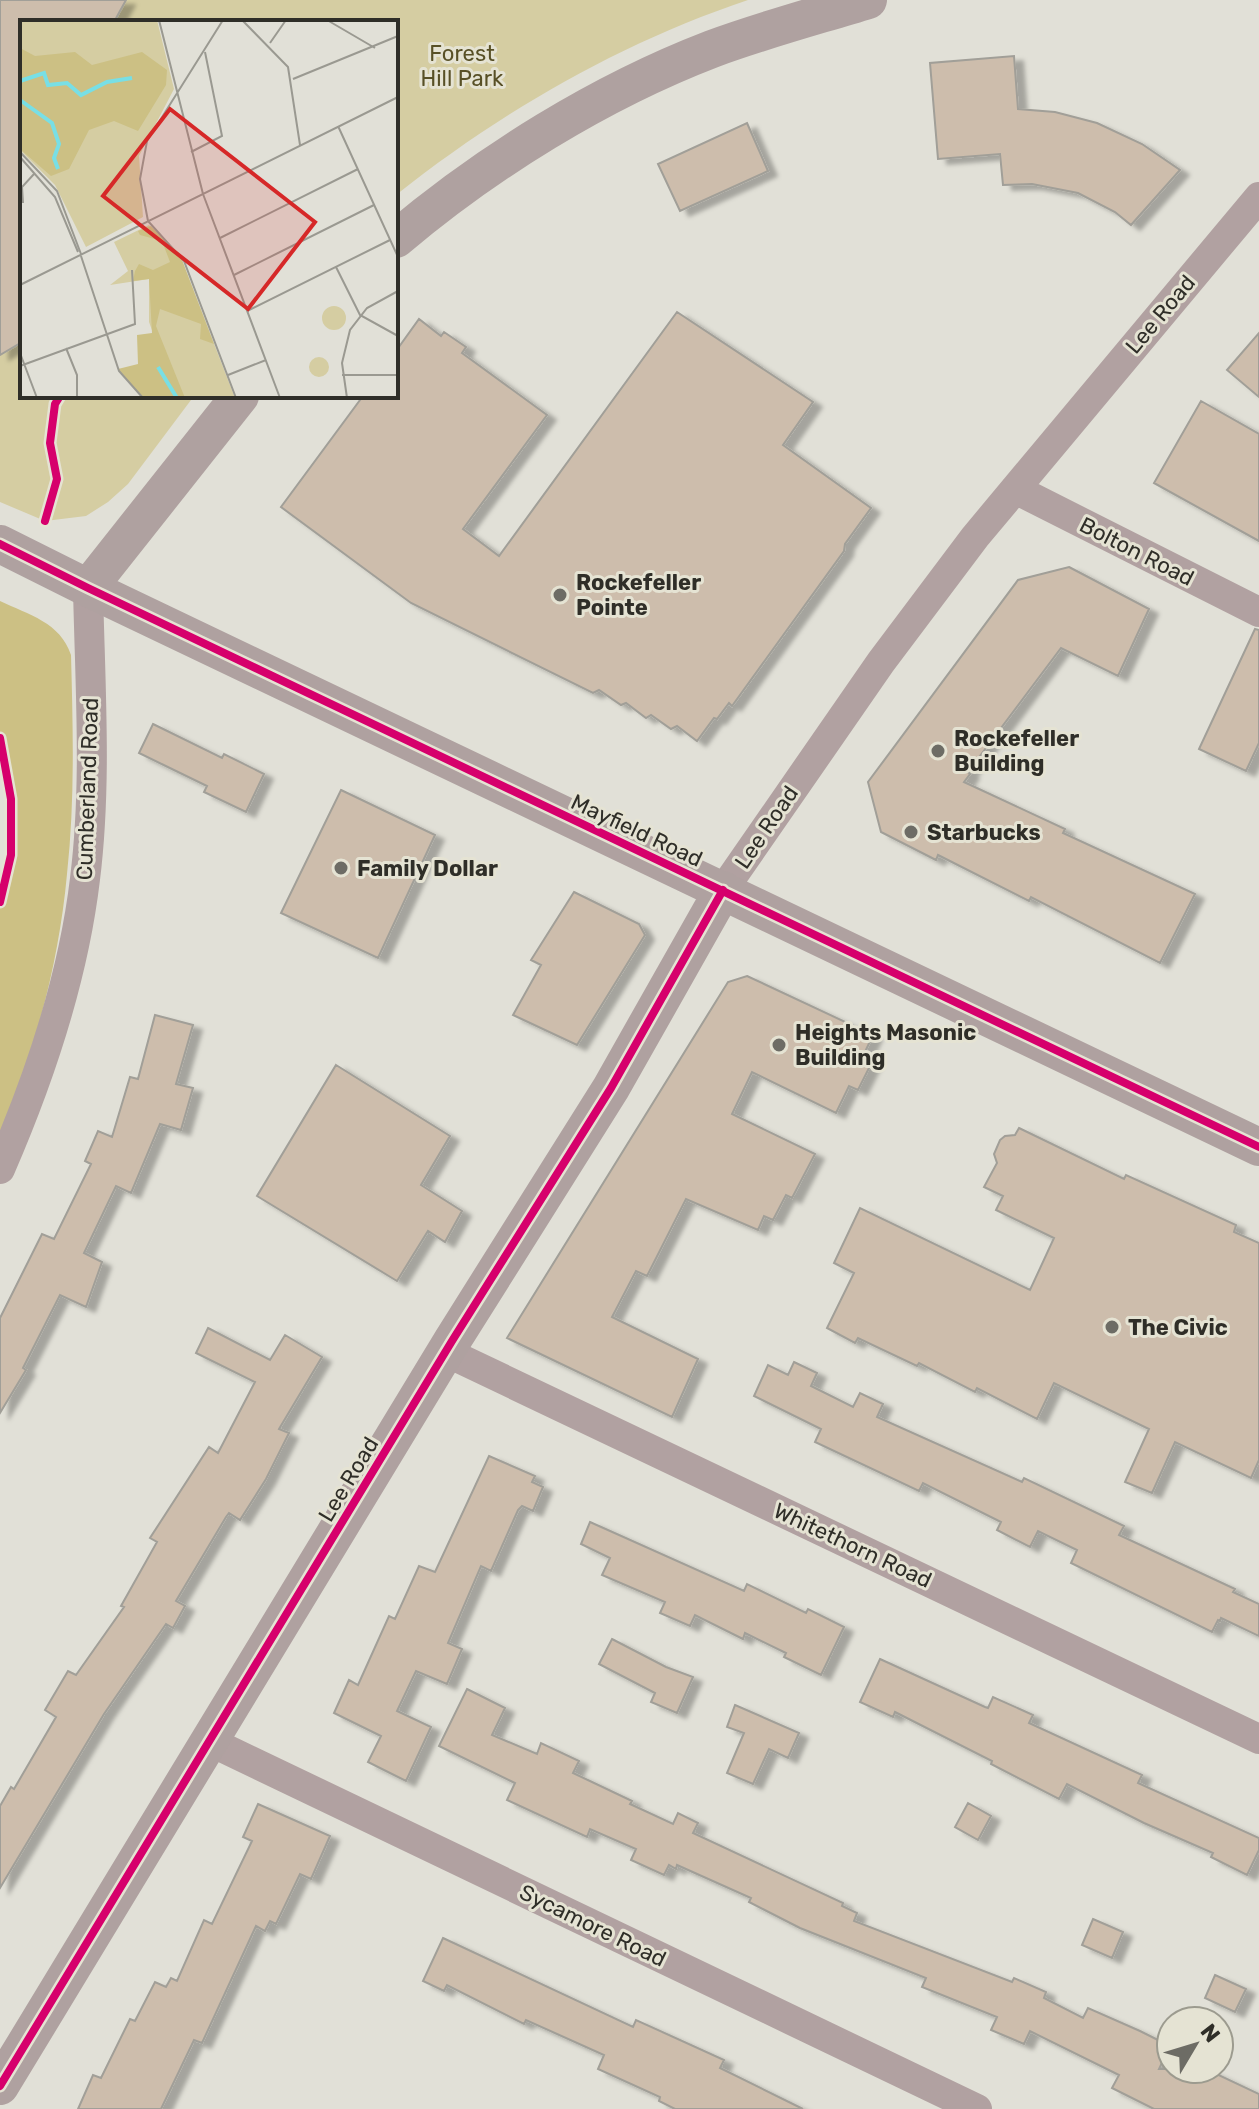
<svg xmlns="http://www.w3.org/2000/svg" width="1259" height="2109" font-family="Rubik,sans-serif">
<defs>
<filter id="shadow"><feDropShadow dx="9" dy="5" stdDeviation="2" flood-color="#0004"/></filter>
</defs>
<rect width="100%" height="100%" fill="#e1e0d7"/>
<!-- green -->
<path fill="#d5cda2" d="M0,0H748C620,43 502,111 396,195V22H22V396H194L128,484L108,502L86,516L45,521L0,502Z"/>
<!-- forest -->
<path fill="#ccc084" d="M0,601C29,615 60,622 71,655C73,728 75,801 67,874C59,962 35,1053 0,1134V902L11,855V799L0,738Z"/>
<!-- building -->
<path fill="#cdbdac" stroke="#a19f98" stroke-width="2" filter="url(#shadow)" d="M0,0H126L114,22H22V342L0,355Z
M1014,56L1018,109L1055,112L1097,123L1142,144L1180,170L1131,225L1115,212L1078,193L1032,184L1003,185L1000,154L938,159L930,63Z
M747,123L768,171L680,211L658,164Z
M677,312L813,402L783,445L871,508L845,544L844,551L732,706L729,703L717,719L714,718L697,741L677,726L671,729L651,715L646,718L626,703L621,705L599,690L593,693L411,603L281,507L363,396H396V351L419,319L441,336L444,332L466,347L462,353L547,415L463,529L499,556Z
M1259,333V397L1227,370Z
M1201,401L1259,434V541L1154,483Z
M1069,567L1149,609L1118,676L1061,648L968,772L970,774L964,782L1065,829L1063,833L1195,894L1160,963L1031,897L1029,901L938,855L936,860L881,832L868,782L1018,580Z
M1255,629L1259,630V743L1246,771L1199,749Z
M153,724L222,758L224,754L264,774L246,812L204,792L207,786L139,753Z
M341,790L435,835L378,958L281,913Z
M574,892L639,924L645,935L577,1045L513,1015L541,965L531,960Z
M747,976L873,1035L864,1054L873,1060L858,1090L849,1086L836,1113L752,1072L732,1114L815,1154L792,1198L786,1195L773,1220L764,1216L758,1230L686,1199L647,1276L636,1271L612,1317L698,1359L672,1417L507,1338L728,982Z
M155,1015L193,1025L176,1084L193,1088L181,1130L160,1124L131,1193L116,1186L84,1253L102,1262L86,1307L60,1295L23,1368L26,1370L0,1413V1318L42,1234L54,1239L91,1164L85,1161L98,1131L112,1137L130,1077L138,1079Z
M336,1065L450,1136L421,1185L462,1211L445,1242L428,1231L397,1281L257,1196Z
M1019,1128L1124,1179L1126,1175L1236,1225L1234,1232L1259,1243V1460L1251,1478L1175,1442L1152,1493L1125,1482L1149,1429L1054,1383L1037,1419L977,1388L975,1392L919,1363L917,1366L858,1338L855,1343L827,1328L854,1273L834,1263L860,1208L1030,1290L1054,1238L996,1210L1003,1196L984,1187L997,1163L994,1154L1000,1140L1005,1136L1015,1135Z
M208,1328L270,1360L285,1335L322,1357L279,1429L289,1433L266,1479L240,1520L229,1513L226,1517L176,1601L185,1606L173,1628L166,1624L104,1714L0,1888V1806L11,1787L14,1789L56,1717L45,1710L68,1671L76,1675L124,1607L121,1606L157,1542L150,1538L209,1447L218,1453L255,1382L196,1353Z
M794,1362L817,1373L811,1386L853,1407L860,1393L883,1404L877,1417L1022,1482L1024,1478L1124,1526L1119,1535L1235,1589L1233,1592L1259,1604V1636L1221,1618L1220,1621L1218,1620L1212,1632L1071,1563L1077,1550L1038,1531L1030,1547L997,1530L1001,1522L923,1483L919,1491L815,1442L821,1429L754,1396L768,1365L788,1375Z
M489,1456L535,1476L532,1482L543,1487L533,1511L522,1506L518,1510L491,1571L481,1566L448,1643L462,1649L447,1684L416,1671L397,1711L431,1727L406,1781L368,1762L381,1736L334,1713L349,1680L358,1685L389,1616L395,1619L419,1566L435,1572Z
M590,1522L744,1591L747,1584L806,1613L808,1609L844,1627L821,1675L784,1657L786,1653L745,1633L743,1639L695,1615L690,1626L660,1613L665,1602L602,1575L610,1558L581,1544Z
M612,1639L666,1667L693,1677L677,1713L651,1702L655,1693L599,1664Z
M880,1659L985,1707L988,1708L993,1697L1033,1715L1029,1723L1142,1775L1138,1783L1259,1838V1850L1247,1875L1211,1857L1213,1853L1144,1823L1067,1784L1059,1799L991,1764L992,1761L895,1712L893,1717L860,1702Z
M467,1689L505,1708L492,1735L537,1754L541,1743L579,1761L573,1773L632,1801L630,1804L673,1824L678,1813L698,1823L693,1833L843,1903L842,1906L857,1913L854,1921L1012,1982L1014,1978L1046,1992L1044,1998L1083,2018L1088,2008L1140,2031L1170,2046L1159,2069H1206L1259,2094V2109H1154L1112,2088L1119,2075L1030,2031L1024,2044L991,2030L997,2017L922,1987L926,1978L800,1928L749,1902L751,1898L677,1865L676,1869L669,1865L664,1875L631,1860L636,1849L590,1829L587,1837L507,1800L515,1783L439,1746Z
M735,1705L799,1733L788,1758L769,1749L753,1784L727,1773L744,1733L727,1727Z
M968,1803L991,1816L978,1840L955,1827Z
M258,1804L330,1836L311,1879L300,1874L276,1924L270,1921L265,1931L256,1926L202,2043L194,2040L161,2109H78L93,2075L101,2078L130,2019L135,2021L155,1982L166,1987L171,1978L177,1981L204,1920L212,1924L252,1841L243,1837Z
M1093,1919L1123,1932L1112,1958L1082,1945Z
M443,1938L633,2027L636,2020L724,2060L720,2068L803,2109H675L659,2101L660,2097L598,2069L604,2055L526,2020L524,2024L447,1985L444,1991L423,1981Z
M1215,1975L1246,1989L1235,2012L1205,1998Z"/>
<g fill="none" stroke-linecap="round" stroke-linejoin="round">
<!-- minor -->
<path stroke="#b1a1a1" stroke-width="30" d="M1015,489L1259,612
M723,890L881,662L975,537L1259,197
M0,1169C40,1077 73,980 85,879C97,783 90,685 88,588
M446,1352L1259,1739
M209,1741L977,2109"/>
<!-- major -->
<path stroke="#afa1a0" stroke-width="38" d="M396,239C487,162 600,92 712,49C763,30 816,16 868,0
M0,544L88,588L1259,1147
M88,588L240,396
M0,2086L452,1341L611,1088L723,890"/>
<!-- cycleway casing -->
<g stroke="#e5e3d3" stroke-width="13">
<path id="cycleway" d="M45,521L57,479L50,443L55,404L60,396
M0,544L88,588L1259,1147
M0,738L11,799V855L0,902
M0,2086L452,1341L611,1088L723,890"/>
</g>
<!-- cycleway -->
<use href="#cycleway" stroke="#d6006c" stroke-width="8"/>
</g>
<!-- markers -->
<g fill="#6d6c65" stroke="#e5e3d3" stroke-width="3">
<circle cx="560" cy="595" r="8"/>
<circle cx="938" cy="751" r="8"/>
<circle cx="911" cy="832" r="8"/>
<circle cx="341" cy="868" r="8"/>
<circle cx="779" cy="1045" r="8"/>
<circle cx="1112" cy="1327" r="8"/>
</g>
<g text-anchor="middle" stroke-width="6" stroke-linejoin="round" paint-order="stroke">
<!-- park labels -->
<g font-size="22" fill="#585026" stroke="#e5e3d3">
<text x="462" y="61">Forest<tspan x="462" dy="25">Hill Park</tspan></text>
</g>
<!-- street labels -->
<g font-size="22" fill="#2f2e28" stroke="#e5e3d3">
<text transform="translate(1160 314) rotate(-50)" y="8">Lee Road</text>
<text transform="translate(1137 551) rotate(27)" y="8">Bolton Road</text>
<text transform="translate(87 789) rotate(-88)" y="8">Cumberland Road</text>
<text transform="translate(766 827) rotate(-56)" y="8">Lee Road</text>
<text transform="translate(637 830) rotate(25)" y="8">Mayfield Road</text>
<text transform="translate(348 1479) rotate(-59)" y="8">Lee Road</text>
<text transform="translate(853 1545) rotate(25)" y="8">Whitethorn Road</text>
<text transform="translate(593 1925) rotate(26)" y="8">Sycamore Road</text>
</g>
<!-- poi labels -->
<g font-size="22" font-weight="bold" fill="#2f2e28" stroke="#e5e3d3" text-anchor="start">
<text x="576" y="590">Rockefeller<tspan x="576" dy="25">Pointe</tspan></text>
<text x="954" y="746">Rockefeller<tspan x="954" dy="25">Building</tspan></text>
<text x="927" y="840">Starbucks</text>
<text x="357" y="876">Family Dollar</text>
<text x="795" y="1040">Heights Masonic<tspan x="795" dy="25">Building</tspan></text>
<text x="1128" y="1335">The Civic</text>
</g>
</g>
<!-- overview -->
<g transform="translate(20 20)">
<rect width="378" height="378" fill="#e1e0d7"/>
<path d="M0,0H137L154,69L119,136L123,197L66,227L35,165L0,130ZM129,205L159,233L215,378H157L129,302V259L90,265L108,251L94,222ZM302 298a12 12 0 1 1 24 0a12 12 0 1 1-24 0ZM289 347a10 10 0 1 1 20 0a10 10 0 1 1-20 0Z" fill="#d5cda2"/>
<path d="M0,28L15,36L55,32L72,45L122,32L147,50L146,65L118,111L94,101L69,110L49,149L31,156L0,129ZM131,206L162,240L194,324L180,319L181,304L140,289L136,306L165,378H123L98,349L118,344L117,315L132,313L129,259L113,261L115,251L119,244L133,250L150,242L142,221L120,215L118,211Z" fill="#ccc084"/>
<path fill="none" stroke="#78dfe5" stroke-width="4" d="M0,61L24,53L28,65L47,63L61,75L87,62L112,58M0,80L32,103L39,124L34,138L38,149M138,347L157,378"/>
<path fill="none" stroke="#9a9991" stroke-width="2" d="M139,0L183,174M222,0L268,47L280,125M307,0L355,28M250,23L266,0M273,59L378,16M318,106L378,237M0,132L37,171L61,234M171,132L202,116L185,32M0,137L35,177L58,232M183,174L260,378M3,183L2,167L14,154M128,201L164,241L216,378M128,201L120,159L127,121L203,0M200,218L338,149M61,236L99,351L123,378M316,247L340,295L378,316M214,255L354,185M0,265L378,77M227,291L370,220M46,328L57,355V378M0,333L17,378M0,346L115,304L112,250M208,355L246,340M322,355H378M327,378L322,343L330,310L347,288L378,271"/>
<path fill="#d62828" fill-opacity="0.15" stroke="#d62828" stroke-width="4" d="M150,89L295,202L228,289L83,176Z"/>
<rect width="378" height="378" fill="none" stroke="#2f2e28" stroke-width="4"/>
</g>
<!-- north arrow -->
<g transform="translate(1195 2045) rotate(52)"><circle r="38" fill="#e5e3d3" stroke="#9c9b8f" stroke-width="2"/>
<path d="M0-6L14 30L0 20L-14 30Z" fill="#6d6c65"/>
<text y="-12" font-size="22" font-weight="bold" text-anchor="middle" fill="#2f2e28">N</text>
</g>
</svg>
